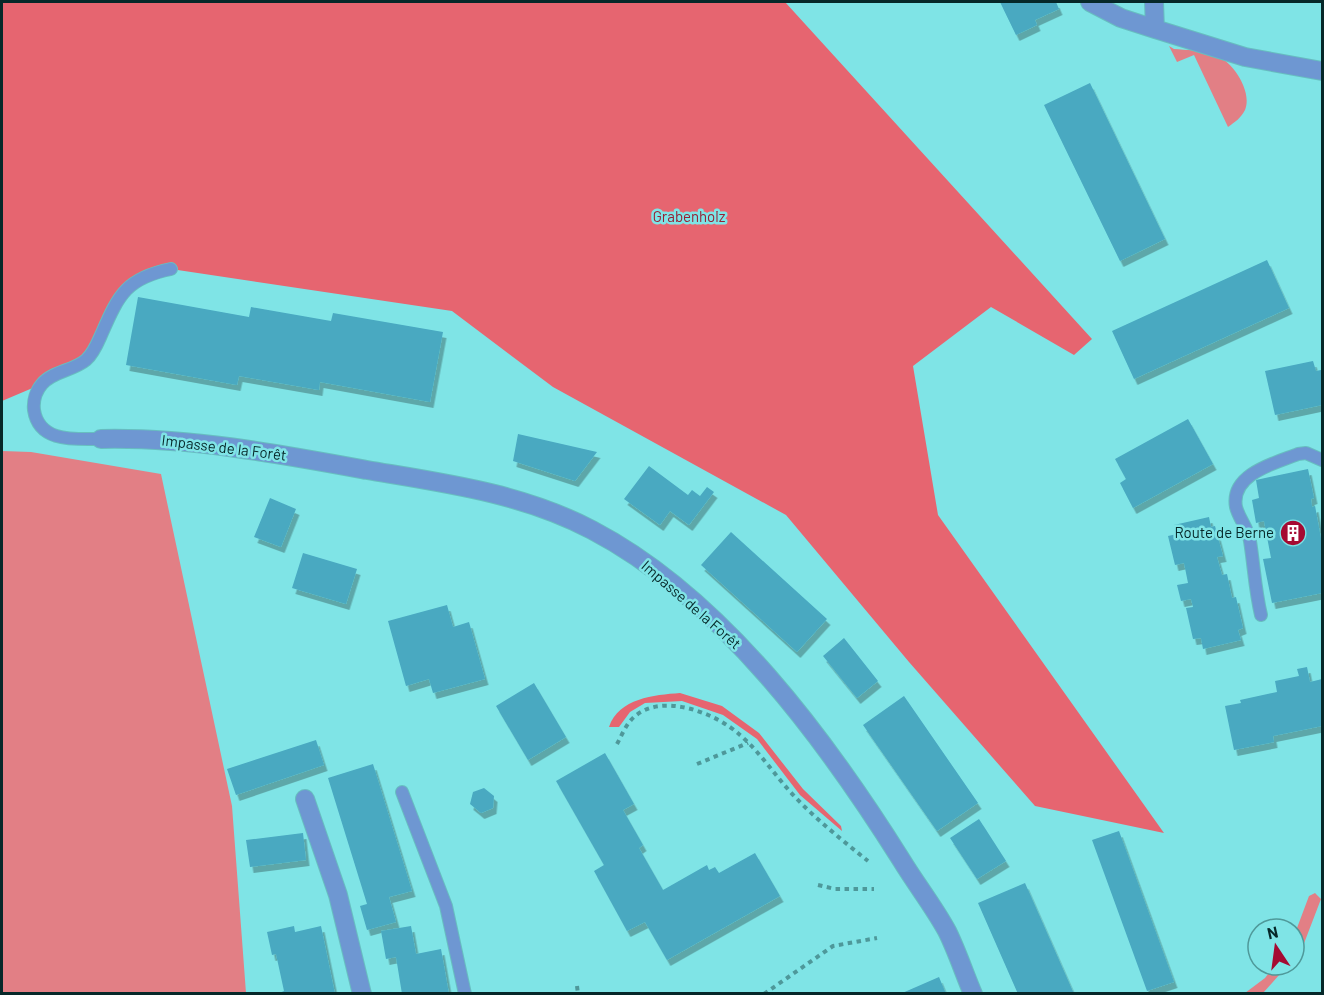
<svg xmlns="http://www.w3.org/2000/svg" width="1324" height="995" font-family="Barlow,sans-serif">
<defs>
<filter id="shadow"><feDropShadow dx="3.5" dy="6" stdDeviation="0" flood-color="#0004"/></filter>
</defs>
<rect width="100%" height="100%" fill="#7fe4e6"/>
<!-- green -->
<path fill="#e27f85" d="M1169,46L1174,49C1186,50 1200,50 1212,53C1231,59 1253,90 1245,110C1241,118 1235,122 1228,127L1194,55L1177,62Z
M2,451L31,452L161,474L232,806L246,993H2Z
M1315,893L1321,899L1303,946L1294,957V936L1309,896Z
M1275,965H1288L1263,993H1245L1265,978Z"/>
<!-- forest -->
<path fill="#e66570" d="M2,2H785L1092,339L1074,355L991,307L913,366L938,515L1164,833L1035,806L909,662L786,515L553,387L452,311L171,269L138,278L94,350L42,384L2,401Z
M680,693L722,706L759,733L803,789L841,826L842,831L800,795L757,739L723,715L682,701L645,703L630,712L619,727H609C619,698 654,695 680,693Z"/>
<!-- building -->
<path fill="#48a9c1" filter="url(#shadow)" d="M1000,2H1056L1059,9L1035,20L1037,25L1016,35Z
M1090,83L1165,239L1120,261L1044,105Z
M1267,260L1289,308L1134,379L1112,331Z
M138,297L249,317L251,307L331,321L333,313L443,332L430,402L320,382L319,390L239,376L237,385L126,365Z
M1313,361L1316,371L1321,370L1322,378V405L1275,415L1265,371Z
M1188,419L1213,464L1133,508L1120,483L1126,479L1115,459Z
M518,434L597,452L575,481L513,461Z
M649,466L688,495L692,490L700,496L707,487L714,492L689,525L670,511L660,525L624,499Z
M1308,469L1314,498L1311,499L1312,507L1315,506L1322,544V593L1272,603L1263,559L1271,558L1264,521L1256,523L1252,500L1259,498L1256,480Z
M270,498L296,509L281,547L254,537Z
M1209,517L1211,527L1215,526L1223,556L1217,557L1222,575L1227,574L1232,598L1236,597L1243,628L1238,630L1241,640L1203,649L1201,638L1193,639L1186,608L1193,607L1191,599L1181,601L1177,585L1188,583L1184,563L1175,565L1168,536L1177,534L1174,525Z
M731,532L827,619L797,652L701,565Z
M303,553L357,569L346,604L292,588Z
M447,605L453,627L469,622L485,679L433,693L429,679L406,686L388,621Z
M844,638L878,681L857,698L823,656Z
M1307,667L1310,682L1322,679V726L1273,736L1274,742L1234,750L1225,706L1241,703L1240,700L1277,692L1275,681L1299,676L1297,669Z
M534,683L566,737L528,760L496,706Z
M904,696L978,803L937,831L863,725Z
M316,740L324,765L236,795L227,769Z
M605,753L634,804L623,810L643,845L639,848L663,890L707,865L709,870L715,867L719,873L755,853L780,896L667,960L645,922L627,931L594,871L604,865L556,781Z
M373,764L412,891L389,897L396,922L367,930L360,906L367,904L328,778Z
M484,788L494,796L493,808L481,813L470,804L473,792Z
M979,819L1006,861L977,879L950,838Z
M1119,831L1174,982L1147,991L1092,840Z
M303,833L306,860L250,867L246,840Z
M1025,883L1074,994H1018L978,903Z
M294,926L295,932L321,926L335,994H277L284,991L276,954L272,955L267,932Z
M411,926L416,954L441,949L449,994H402L396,957L386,959L381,931Z
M939,977L946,994H900Z"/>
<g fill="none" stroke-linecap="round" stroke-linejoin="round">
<!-- lane casing -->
<g stroke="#67bec0" stroke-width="14">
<path id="lane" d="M101,439C75,439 39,443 34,410C33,401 36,391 42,384C53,371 73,371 86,360C94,353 98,342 102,333C119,294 127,278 171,269
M1261,615C1255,590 1254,566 1250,541C1248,528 1239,519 1236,507C1230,474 1275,463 1298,454L1306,453L1322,460
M402,792L446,906L465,994"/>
</g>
<!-- street casing -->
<g stroke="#67bec0" stroke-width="20">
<path id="street" d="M1090,2L1121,18L1155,29
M1154,2L1155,29L1245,57L1322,71
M101,439C189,437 280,454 367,470C444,483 522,493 592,530C722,598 826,740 902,861C916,884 934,907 947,931C957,951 964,973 973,994
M305,799L338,895L362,994"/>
</g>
<!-- path -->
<path stroke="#4e989a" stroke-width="4" stroke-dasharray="4.5 4.5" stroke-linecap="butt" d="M617,744C622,735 626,724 634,717C662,692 716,713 740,735C761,753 776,777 795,797C817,820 843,841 868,861
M697,764L748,743
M818,885L835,889H874
M577,986L578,994
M764,994L833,946L877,938"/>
<!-- lane -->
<use href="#lane" stroke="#6e97d2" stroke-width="12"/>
<!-- street -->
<use href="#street" stroke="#6e97d2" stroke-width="18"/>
</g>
<!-- icons -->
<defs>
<g id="building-disc" transform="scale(1.35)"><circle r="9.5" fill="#a50a32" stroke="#7fe4e6"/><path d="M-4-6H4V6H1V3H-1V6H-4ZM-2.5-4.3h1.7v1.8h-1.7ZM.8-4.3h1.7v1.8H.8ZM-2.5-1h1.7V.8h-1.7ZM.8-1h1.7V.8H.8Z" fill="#fff"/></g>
</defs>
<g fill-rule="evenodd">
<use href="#building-disc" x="1293" y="533"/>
</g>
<g text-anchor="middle" stroke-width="5" stroke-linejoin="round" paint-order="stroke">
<!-- park labels -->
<g font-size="15" fill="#962034" stroke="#7fe4e6">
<text x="689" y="222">Grabenholz</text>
</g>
<!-- street labels -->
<g font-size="15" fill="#062829" stroke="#7fe4e6">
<text transform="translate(224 448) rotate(7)" y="5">Impasse de la Forêt</text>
<text transform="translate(691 605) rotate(41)" y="5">Impasse de la Forêt</text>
</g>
<!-- poi labels -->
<g font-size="15" fill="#062829" stroke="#7fe4e6" text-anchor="end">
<text x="1274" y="538">Route de Berne</text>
</g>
</g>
<!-- border -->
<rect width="1324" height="995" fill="none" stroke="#062829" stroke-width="6"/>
<!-- north arrow -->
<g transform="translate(1276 947) rotate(347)"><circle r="28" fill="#7fe4e6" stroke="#4f999a" stroke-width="1.5"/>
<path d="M0-4.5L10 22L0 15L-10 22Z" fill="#a50a32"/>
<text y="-9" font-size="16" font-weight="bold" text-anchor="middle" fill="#062829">N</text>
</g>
</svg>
